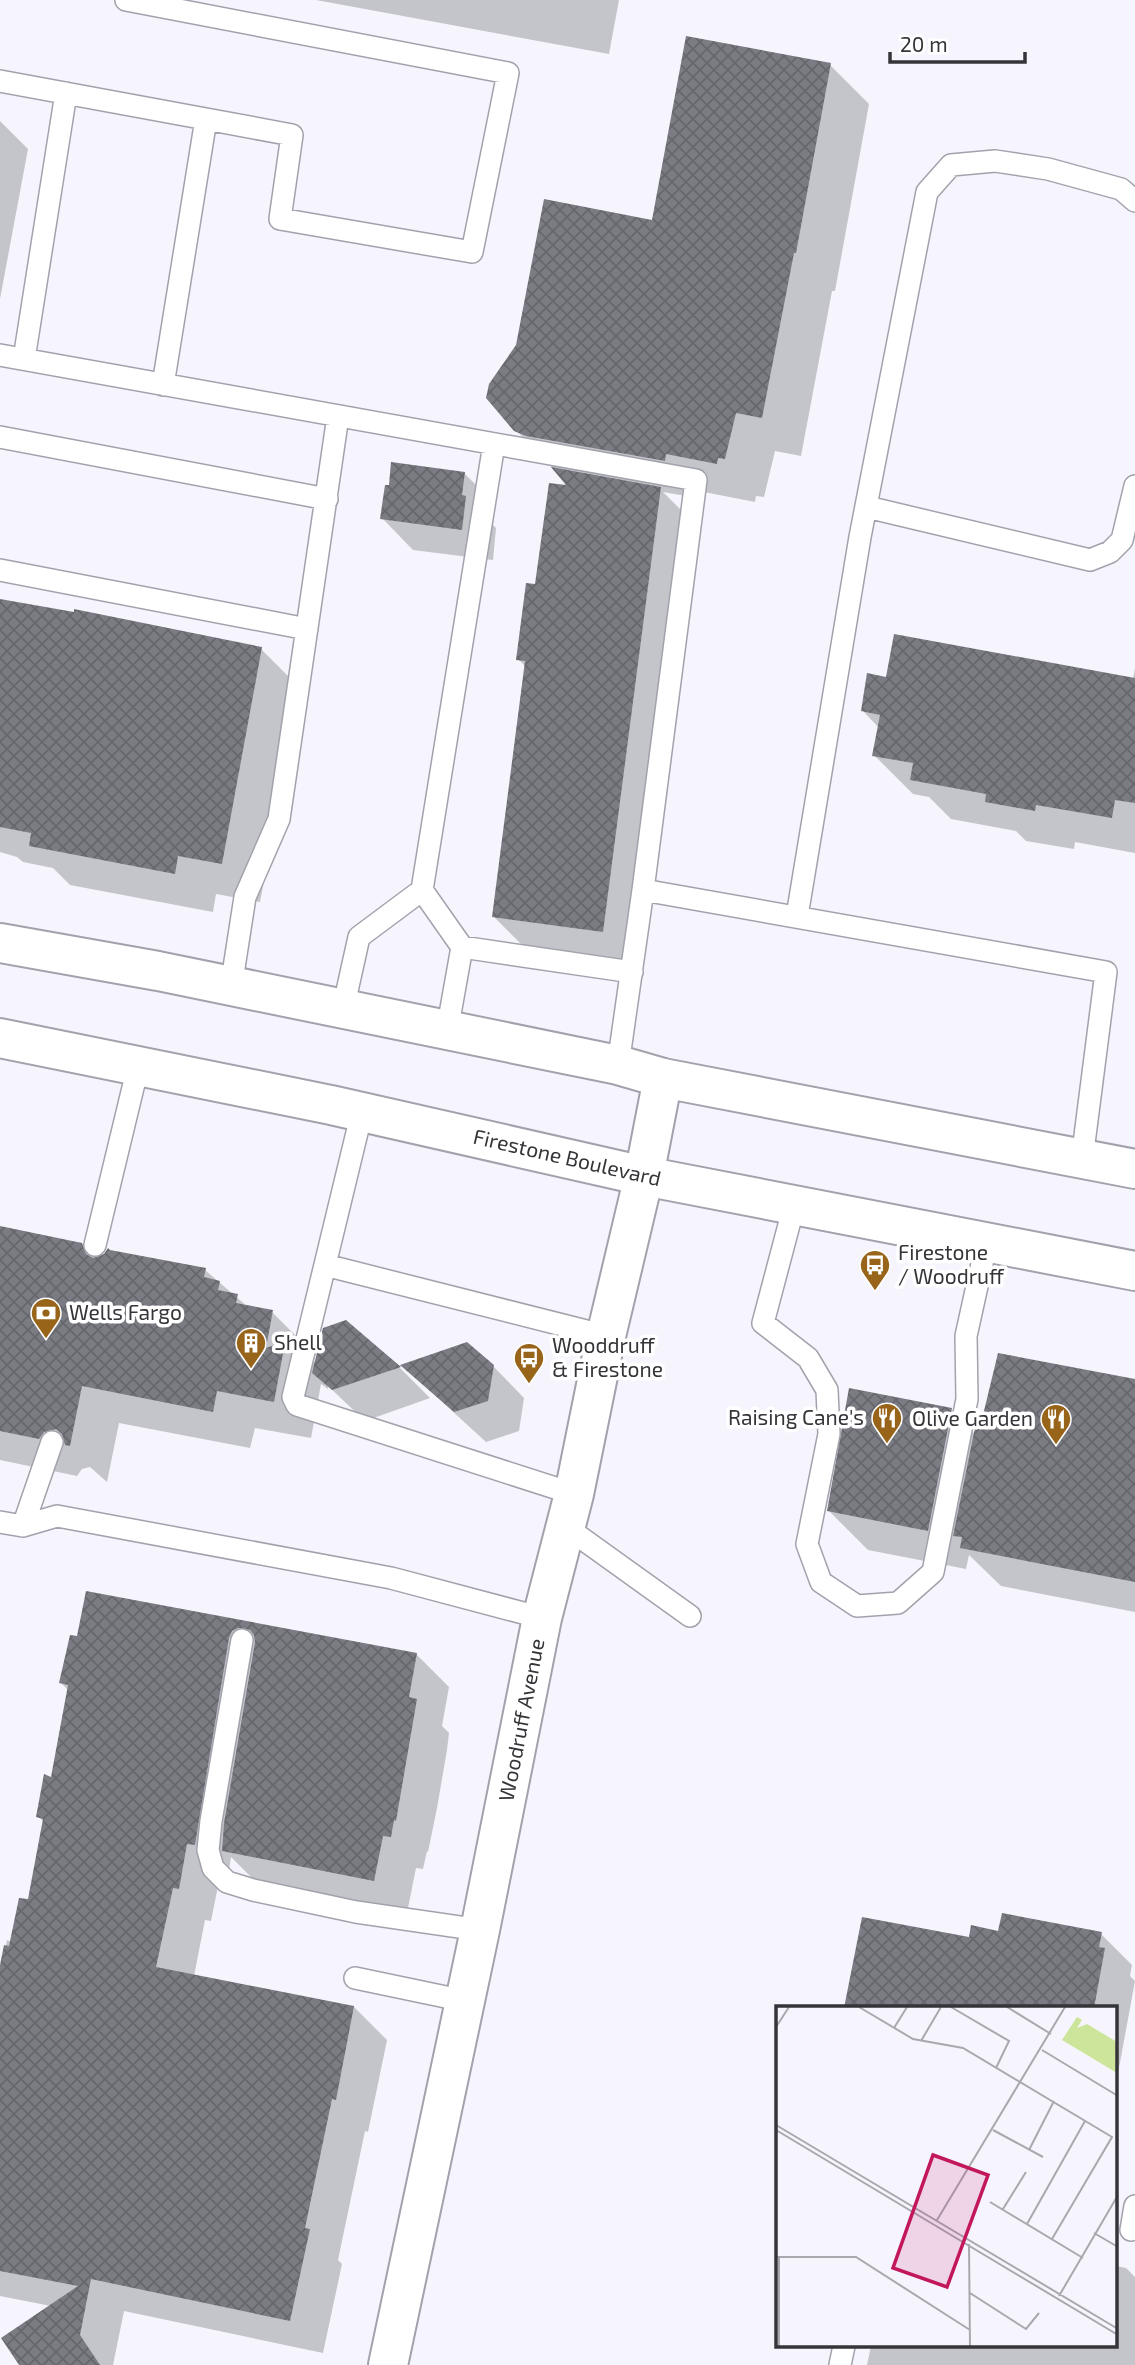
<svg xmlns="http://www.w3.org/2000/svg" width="1135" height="2365" font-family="'Exo 2',sans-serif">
<defs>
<pattern id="building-cross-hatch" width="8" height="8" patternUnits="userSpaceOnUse" patternTransform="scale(1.75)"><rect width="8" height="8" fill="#7b7b84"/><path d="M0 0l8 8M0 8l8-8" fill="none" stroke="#66666d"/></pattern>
</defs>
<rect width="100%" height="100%" fill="#f6f5fe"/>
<!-- shadow -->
<path fill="#0003" d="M316,0H619L609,54Z
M830,65L869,104L835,291H832L801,456L775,451L764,497L756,496L755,502L704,492L703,499L663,492L691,520L634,963L525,948L494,917L526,667L518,659L537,586L571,488L515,429L653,222Z
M0,121L28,149L0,299Z
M464,473L495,504L493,525L496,528L493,560L413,550L382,518Z
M0,600L261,649L300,688L260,902L216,894L213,912L70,885L53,868L23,862L17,857L0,852Z
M1135,668V853L1075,842L1074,849L1026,841L1016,831L951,819L929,797L913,794L874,755L879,728L863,711L887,679H1133Z
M0,1227L81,1244L96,1259L205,1270L248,1307L272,1312L310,1350L309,1355L316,1363L346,1322L400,1368L430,1398L365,1421L328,1386V1389L321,1384L311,1438L255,1428L250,1448L119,1423L107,1482L90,1467L82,1469L77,1476L0,1460Z
M403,1366H493L524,1398L519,1431L486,1442Z
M1135,1381V1612L1001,1586L969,1555L966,1569L868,1550L829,1511L951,1410L975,1434L984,1417Z
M87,1593L416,1654L449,1687L442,1726L449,1733L447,1750L437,1808L428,1852L427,1851L423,1869L416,1868L407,1913L257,1883L231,1857L228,1877L220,1876L211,1921L205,1920L194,1976L354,2007L387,2040L368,2132L365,2131L338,2260L342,2264L323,2353L124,2311L113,2365H21L51,2306L0,2296V1974L7,1940L11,1942L29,1901L44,1822L38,1816L52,1780L68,1690L60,1682L79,1638Z
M1000,1933L1101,1934L1132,1965L1130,1976L1135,1981L1116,2084V2008H846L970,1939Z
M1116,2266L1126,2268L1135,2277V2365H867L871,2346H1116Z"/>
<!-- building -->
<path fill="url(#building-cross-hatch)" d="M686,36L831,63L796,253H794L762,418L736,413L725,459L718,458L717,464L666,454L665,461L526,436L514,431L486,398L489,384L516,345L544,199L652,220Z
M391,462L465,472L462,495L466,496L462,530L380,519L385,485H389Z
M551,467L661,487L603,932L492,917L525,661L516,660L526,583L535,584L549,483L566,485Z
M0,599L74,612V609L262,647L222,864L178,856L175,874L29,846L31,833L0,827Z
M894,634L1135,678V803L1115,800L1112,818L1036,805L1035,811L985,802L986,794L910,780L913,763L872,756L880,715L861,711L867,673L886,677Z
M0,1226L82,1243L86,1254L93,1258L104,1254L108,1248L110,1250L206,1268L204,1277L220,1281L218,1290L238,1294L236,1303L273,1310L266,1348L294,1338L290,1354L284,1348L274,1402L217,1391L213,1412L82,1386L70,1446L65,1445L62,1434L56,1429L44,1432L39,1439L0,1431Z
M346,1320L401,1367L332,1390L312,1373L323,1328Z
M467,1342L494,1365L488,1401L454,1412L400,1365Z
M998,1353L1135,1379V1582L960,1548L962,1537L953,1536L978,1413L983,1415Z
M849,1388L952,1408L928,1531L827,1511Z
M86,1591L417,1653L409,1697L417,1699L396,1821L394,1820L391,1837L383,1836L374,1881L222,1851L224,1823L255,1642L254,1635L250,1630L238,1628L232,1631L229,1638L195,1845L187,1844L179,1889L173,1888L156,1967L354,2006L336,2100L332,2099L305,2228L310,2229L290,2321L91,2279L80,2335L100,2365H19L1,2338L78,2286L0,2271V1965L4,1945L9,1946L19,1898L28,1899L43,1819L36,1817L44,1774L51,1777L68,1685L59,1683L70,1635L77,1636Z
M1002,1913L1102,1932L1099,1947L1105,1948L1094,2008H844L862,1917L969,1937L971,1925L998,1931Z"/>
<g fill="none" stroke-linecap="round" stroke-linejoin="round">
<!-- service casing -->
<g stroke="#a2a2ac" stroke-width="24">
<path id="service" d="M126,0L508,73L472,252L280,219L292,135L206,119L163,385
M0,81L206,119
M0,355L696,480L643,890L618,1065
M24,359L66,93
M0,437L327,499
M867,507L1090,560L1110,552L1122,540L1135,486
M0,570L307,629
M422,890L494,444
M643,890L1106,972L1082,1159
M797,916L860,537L927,192L951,165L995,161L1048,169L1121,189L1135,201
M231,987L245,897L279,819L338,416
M343,1009L359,937L422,890L462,947
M447,1031L462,947L632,972
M362,1112L293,1397L297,1405L574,1494
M794,1206L763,1323L808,1358L827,1390L829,1434L807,1544L821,1582L857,1606L898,1603L933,1572L967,1399L966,1336L987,1241
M95,1245L138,1067
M325,1265L606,1336
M0,1522L23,1526L57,1516L391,1578L542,1618
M23,1526L52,1442
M566,1527L690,1616
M242,1640L211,1821L208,1850L213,1868L227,1882L253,1890L356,1912L480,1930
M355,1978L465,2001
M1131,2230L1135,2206
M840,2365L844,2346"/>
</g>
<!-- tertiary casing -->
<g stroke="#a2a2ac" stroke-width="42">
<path id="tertiary" d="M388,2365L480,1930L542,1618L574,1494L606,1336L644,1176L663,1078"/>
</g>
<!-- primary casing -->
<g stroke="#a2a2ac" stroke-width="42">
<path id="primary" d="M0,943L158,971L618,1065L663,1078L1135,1169
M0,1038L331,1105L644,1176L1135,1271"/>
</g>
<!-- service -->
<use href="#service" stroke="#fff" stroke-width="21"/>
<!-- tertiary -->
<use href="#tertiary" stroke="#fff" stroke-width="38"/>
<!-- primary -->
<use href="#primary" stroke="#fff" stroke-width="38"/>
</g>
<!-- icons -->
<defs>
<g id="bus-pin" transform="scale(1.575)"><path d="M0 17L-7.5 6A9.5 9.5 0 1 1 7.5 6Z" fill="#986419" stroke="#fff"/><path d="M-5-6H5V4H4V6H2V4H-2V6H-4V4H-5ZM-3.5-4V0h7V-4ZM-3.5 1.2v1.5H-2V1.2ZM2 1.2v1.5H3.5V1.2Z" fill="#fff"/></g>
<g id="bank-pin" transform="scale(1.575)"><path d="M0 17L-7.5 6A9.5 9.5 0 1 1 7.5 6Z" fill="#986419" stroke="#fff"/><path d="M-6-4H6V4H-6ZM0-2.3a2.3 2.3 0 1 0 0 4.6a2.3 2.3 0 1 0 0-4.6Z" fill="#fff"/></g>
<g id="building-pin" transform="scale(1.575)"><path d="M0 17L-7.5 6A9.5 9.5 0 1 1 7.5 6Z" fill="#986419" stroke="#fff"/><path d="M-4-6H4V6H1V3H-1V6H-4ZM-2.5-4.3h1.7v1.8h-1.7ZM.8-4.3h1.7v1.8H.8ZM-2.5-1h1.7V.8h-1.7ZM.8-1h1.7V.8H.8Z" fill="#fff"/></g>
<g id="restaurant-pin" transform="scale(1.575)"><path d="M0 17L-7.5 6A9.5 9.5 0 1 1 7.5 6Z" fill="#986419" stroke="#fff"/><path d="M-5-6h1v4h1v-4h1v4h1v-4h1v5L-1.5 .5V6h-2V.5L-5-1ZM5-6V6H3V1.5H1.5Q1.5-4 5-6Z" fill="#fff"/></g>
</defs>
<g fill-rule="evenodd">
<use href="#bus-pin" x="875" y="1265"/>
<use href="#bank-pin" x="46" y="1313"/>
<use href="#building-pin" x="251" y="1343"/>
<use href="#bus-pin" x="529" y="1358"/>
<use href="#restaurant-pin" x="887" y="1418"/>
<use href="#restaurant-pin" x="1056" y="1419"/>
</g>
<g text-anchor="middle" stroke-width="7" stroke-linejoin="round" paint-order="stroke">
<!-- street labels -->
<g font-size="21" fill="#353539" stroke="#fff">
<text transform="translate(567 1158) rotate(13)" y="7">Firestone Boulevard</text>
<text transform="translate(522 1720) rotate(-79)" y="7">Woodruff Avenue</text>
</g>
<!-- poi labels -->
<g font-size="21" fill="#353539" stroke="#fff" text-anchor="start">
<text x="898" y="1260">Firestone<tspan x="898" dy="24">/ Woodruff</tspan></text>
<text x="69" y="1320">Wells Fargo</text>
<text x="274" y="1350">Shell</text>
<text x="552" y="1353">Wooddruff<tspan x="552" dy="24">&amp; Firestone</tspan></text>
<text x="864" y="1425" text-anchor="end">Raising Cane's</text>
<text x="1033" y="1426" text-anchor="end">Olive Garden</text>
</g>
</g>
<!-- overview -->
<g transform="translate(776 2006)">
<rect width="341" height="341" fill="#f6f5fe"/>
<path d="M301,11L306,14L301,22L311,18L341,36V67L286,34Z" fill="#cce59a"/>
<path fill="none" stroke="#a9a8af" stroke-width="2" d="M83,1L137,33L187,42L336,131L276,233M175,1L233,35L220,62M231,1L275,28M0,21L13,1M118,22L131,1M145,35L165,1M266,44L342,90M0,119L342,323M0,124L342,329M217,124L267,151M253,144L278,95M214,196L307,252M227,203L250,166M161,214L289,1M251,218L309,115M318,227L342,241M193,238L194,341M0,251H80L194,324M3,251V341M194,287L250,323L263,307M283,290L342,189"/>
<path fill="#c2185b" fill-opacity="0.15" stroke="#c2185b" stroke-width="3.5" d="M157,149L212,169L171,281L117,262Z"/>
<rect width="341" height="341" fill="none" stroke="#353539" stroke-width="3.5"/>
</g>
<!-- scale -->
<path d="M890 52v10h135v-10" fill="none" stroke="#353539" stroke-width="3.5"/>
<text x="900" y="52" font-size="21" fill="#353539" stroke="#ffffff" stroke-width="5" paint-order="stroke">20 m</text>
</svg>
